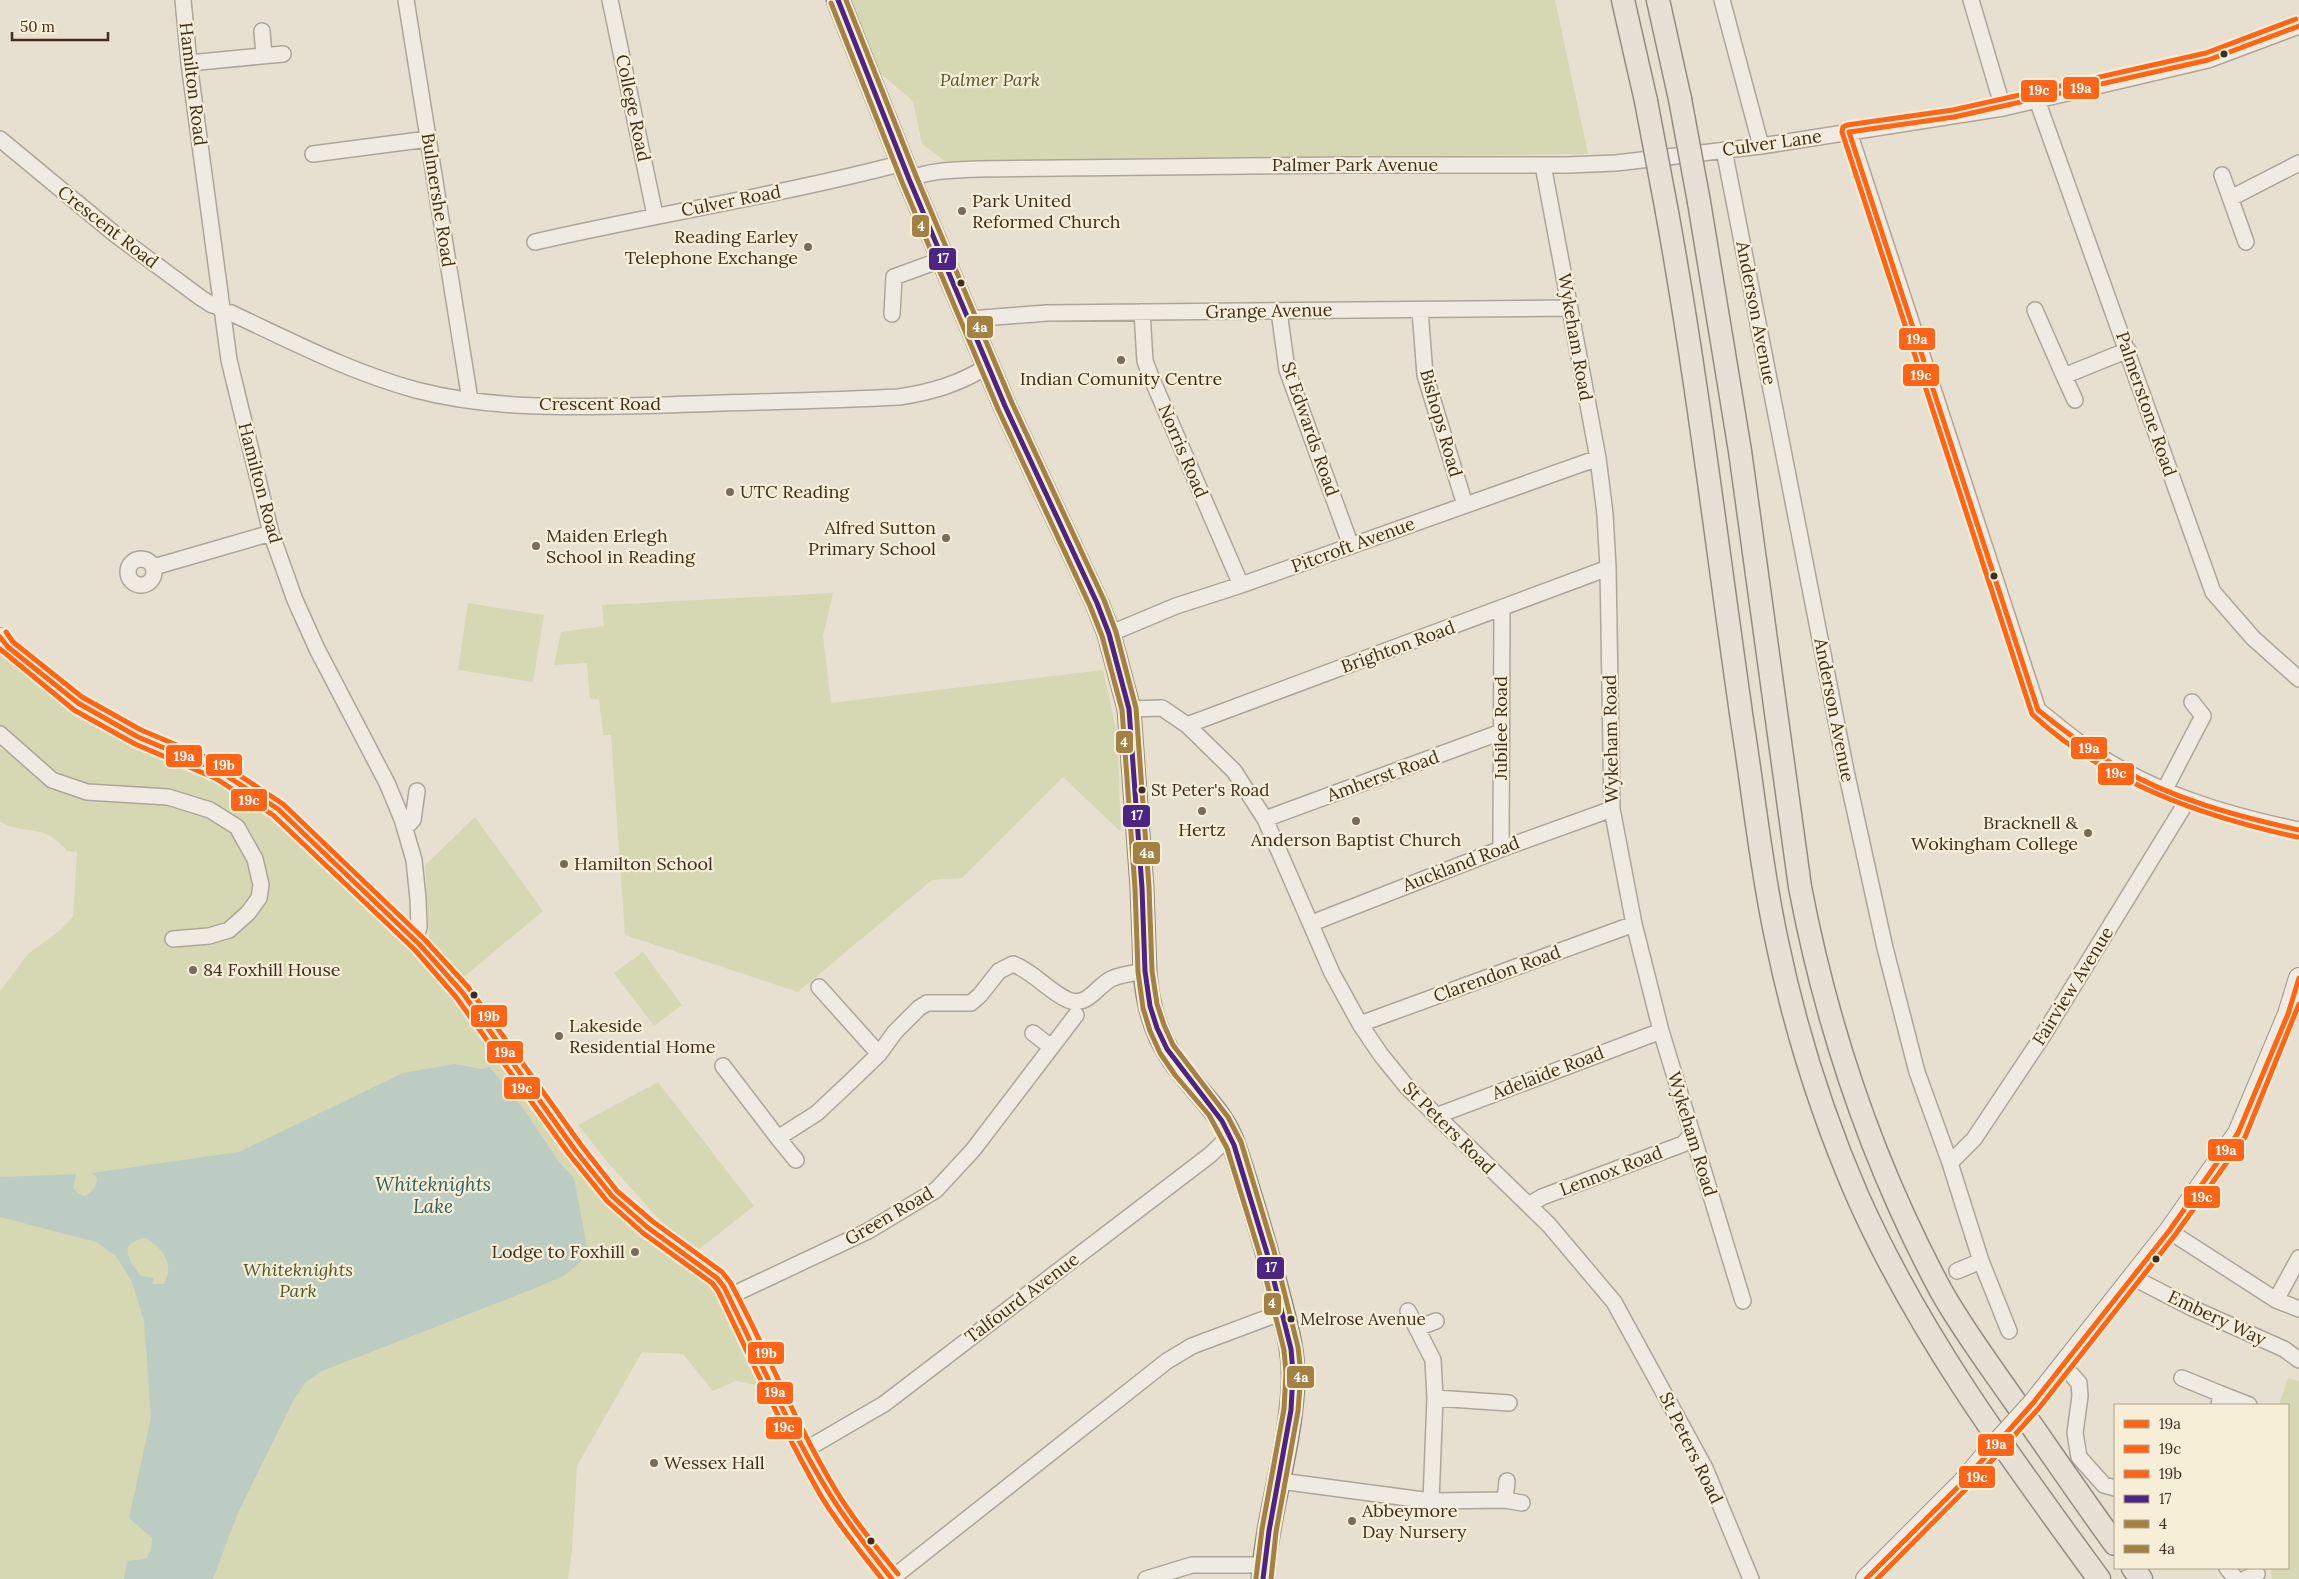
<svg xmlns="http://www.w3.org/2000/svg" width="2299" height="1579" font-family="Lora,serif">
<rect width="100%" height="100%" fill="#e7e0d1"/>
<!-- green -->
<path fill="#d6d7b3" d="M847,0H1555L1588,154L945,161L922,144L913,101L875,69Z
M833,593L823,636L831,703L1103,670L1117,733L1121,832L1063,777L962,878L932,880L798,992L625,935L611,735H603L599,699H590L587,663L554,665L561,632L604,626L602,605Z
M468,603L544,615L533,682L458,670Z
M0,647L4,652L279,807L322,864L363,906L460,995L587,1171L693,1264L726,1298L761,1386L736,1381L713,1391L683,1354L642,1352L577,1466L572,1551L568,1579H0V991L28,954L59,931L73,917L77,852L67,851C44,822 27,836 0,822V749L10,751L0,734Z
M475,817L543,911L459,981L429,937L425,865Z
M643,952L682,1005L654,1026L614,973Z
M658,1082L754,1206L698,1250L666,1227L610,1165L578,1125Z
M2288,1378L2299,1381V1579H2272L2271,1568H2288V1405H2279Z"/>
<!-- water -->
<path fill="#bcccc2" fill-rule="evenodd" d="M454,1064L482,1069L490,1067L525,1111L559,1162L574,1178L587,1247L580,1262L565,1275L538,1287L322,1371L306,1382L293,1401L237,1515L213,1579H124L127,1561L146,1559L151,1550L152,1538L129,1518L151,1417L144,1321L132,1282L116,1256L96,1242L0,1217V1177L76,1174L73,1188L77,1193L85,1196C93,1192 96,1187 97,1178L92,1173L239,1152L403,1073ZM146,1238C163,1250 175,1262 164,1284H152L154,1278L141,1276C128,1260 117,1242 146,1238Z"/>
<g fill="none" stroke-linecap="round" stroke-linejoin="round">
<!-- minor casing -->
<g stroke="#ada599" stroke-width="18">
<path id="minor" d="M183,0L189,63L229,360L262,496L271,533L295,600L317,649L387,783L402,819L414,860L418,899L419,927L415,940
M406,0L470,400
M610,0L655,215
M1722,0L1761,146
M1971,0L2003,108
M262,31L264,56
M189,63L283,54
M2037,100L2213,592L2253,638L2299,679
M1849,132L2038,710C2056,724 2074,740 2093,752C2156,794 2226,815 2299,830
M0,139L116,235L201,298L212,305L221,307
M1724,150L1846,771L1885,948L1917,1072L1950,1163L1981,1261L1957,1271
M313,154L428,139
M1543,165L1598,458L1605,514L1608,568L1612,809L1634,924L1661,1031L1743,1301
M2222,175L2246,242
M909,179C931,170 954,170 978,169L1350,165H1567L1616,163L1761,146L2003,108L2208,60L2299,26
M2231,198L2299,163
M535,242C657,214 781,195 903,163
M1420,310L1425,375L1465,505
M2035,310L2064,376L2128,350
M1279,311L1287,370L1351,546
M222,312L231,313C291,341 350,372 416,390C496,411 582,407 664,405C742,402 820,401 899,397C932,392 959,384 988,366
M1142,312L1145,361L1151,377L1241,585
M892,314L894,277L943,259
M968,319L1047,313L1570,308
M2064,376L2075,400
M128 572a13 13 0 1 1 26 0a13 13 0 1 1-26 0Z
M154,567L271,533
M1109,634L1176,606L1241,585L1598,458
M1129,709L1162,708L1187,725L1234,771L1265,819L1332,973L1360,1024L1381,1055L1407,1087L1549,1225L1614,1302L1705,1468L1751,1579
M1187,725L1608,568
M0,734L52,780L87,792L168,797L210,810L237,827L255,859L261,885L259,898L248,913L229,930L209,936L173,939
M2164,791L2203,716L2192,702
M1265,819L1501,732
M405,828L413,820L417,791
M1501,849L1502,608
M1312,923L1501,849L1612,809
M819,987L879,1054
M1360,1024L1634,924
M1033,1033L1051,1047
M723,1066L778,1138
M1436,1116L1661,1031
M796,1160L778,1138L817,1113L850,1082L879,1054L895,1032L919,1008L927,1003H971L980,995L999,971L1013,964C1034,972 1048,991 1068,1000C1087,1008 1097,986 1111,979C1121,974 1133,973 1145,971
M1950,1163L1974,1139L2042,1037L2187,801
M1529,1205L1542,1197L1683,1144L1691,1135
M2169,1231L2276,1300L2299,1309
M1981,1261L2009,1331
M2134,1278L2192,1308L2284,1349L2299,1360
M730,1296L868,1231L936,1190L973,1150L1076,1015
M2276,1300L2299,1258
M1408,1311L1433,1360L1435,1398L1431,1501
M1417,1328L1436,1321
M2063,1365L2079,1383L2080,1396L2075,1433L2079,1457L2104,1485L2115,1488
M2182,1378L2221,1394
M1435,1398L1509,1403
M2219,1405L2221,1394L2249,1405
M805,1450L884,1404L1210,1155L1230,1136
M1280,1481L1431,1501L1505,1500L1522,1503
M1505,1500L1507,1481
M2227,1568L2236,1579
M891,1579L1167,1361L1192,1346L1283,1312
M1146,1579L1192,1565H1264
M2245,1579L2257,1574"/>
</g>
<!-- tertiary casing -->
<g stroke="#ada599" stroke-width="20">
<path id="tertiary" d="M0,637L8,647L78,703L138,737L219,771L278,809L420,945L462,992L575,1150L612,1196L647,1227L717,1278L724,1287L785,1411L828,1492L852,1529L892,1579"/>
</g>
<!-- secondary casing -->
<g stroke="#9c958a" stroke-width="22">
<path id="secondary" d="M2033,1403L2169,1231L2238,1133L2288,1014L2299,978
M1866,1579L1962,1483L1984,1457"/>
</g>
<!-- primary casing -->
<g stroke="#928b80" stroke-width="25">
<path id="primary" d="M838,0L909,179L1005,406L1097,603L1109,634L1129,709L1142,888L1145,971C1147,1002 1155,1033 1173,1059C1193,1089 1222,1110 1234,1145C1250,1192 1264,1241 1277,1289C1285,1321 1295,1352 1293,1385C1290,1451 1267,1514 1263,1579
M1623,0L1646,101
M1658,0L1680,99
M1699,202L1740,451L1800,887C1827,1028 1872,1162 1940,1289C1961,1327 1988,1363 2013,1399C2047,1447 2080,1496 2115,1544
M1667,212C1698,383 1718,555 1743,727C1754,797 1761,867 1776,937C1794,1025 1821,1112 1857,1195C1919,1335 2009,1456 2099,1579
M2133,1568L2141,1579"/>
</g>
<!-- minor -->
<use href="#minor" stroke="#efebe3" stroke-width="15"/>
<!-- tertiary -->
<use href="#tertiary" stroke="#efebe3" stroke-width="18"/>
<!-- secondary -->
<use href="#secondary" stroke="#efebe3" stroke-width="20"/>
<!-- primary -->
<use href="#primary" stroke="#e6e1d4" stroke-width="22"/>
<!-- secondary-bridge casing -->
<g stroke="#9c958a" stroke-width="22" stroke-linecap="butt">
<path id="secondary-bridge" d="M1984,1457L2033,1403"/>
</g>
<!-- primary-bridge casing -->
<g stroke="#928b80" stroke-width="25" stroke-linecap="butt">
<path id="primary-bridge" d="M1680,99L1699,202
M1646,101L1667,212"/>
</g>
<!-- secondary-bridge -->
<use href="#secondary-bridge" stroke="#efebe3" stroke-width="20"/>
<!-- primary-bridge -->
<use href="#primary-bridge" stroke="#e6e1d4" stroke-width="22"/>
<!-- bus-1 casing -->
<g stroke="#f7eed8" stroke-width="9">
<path id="bus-1" d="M2299,26L2208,60L1954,117L1849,132L2038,710C2063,730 2088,749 2116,766C2172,799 2236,816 2299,830
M0,637L8,647L78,703L138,737L219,771L278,809L420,945L462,992L575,1150L612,1196L647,1227L717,1278L724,1287C758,1355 789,1429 829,1493C848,1524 870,1551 892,1579
M1866,1579L1962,1483L2033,1403L2169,1231L2238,1133L2288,1014L2299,978"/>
</g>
<!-- bus-2 casing -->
<g stroke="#f7eed8" stroke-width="9">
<path id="bus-2" d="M2296,19L2206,53L1953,110L1847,125L1843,127L1842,132L2032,714C2106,783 2201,816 2297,837
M0,649L74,710L135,744L215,778L273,815L415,950L456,997L569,1154L607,1201L643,1233L712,1283L718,1291C751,1359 783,1430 821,1496C839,1526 861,1552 882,1579
M1877,1579L1967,1488L2039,1408L2175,1235L2245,1137L2299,1004"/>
</g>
<!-- bus-3 casing -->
<g stroke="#f7eed8" stroke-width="9">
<path id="bus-3" d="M6,632L13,642L82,697L141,730L222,764L283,804L425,940L468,987L581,1145L617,1191L652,1221L722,1272L730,1282C767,1350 795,1423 835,1489C853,1519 876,1547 898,1574"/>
</g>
<!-- bus-4 casing -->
<g stroke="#f7eed8" stroke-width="9">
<path id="bus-4" d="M838,0L909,179L1005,406L1097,603L1109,634L1129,709L1142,888L1145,971L1150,1006L1157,1028L1167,1049L1222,1121L1234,1145L1267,1253L1291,1349L1293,1373L1291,1410L1269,1531L1263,1579"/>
</g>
<!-- bus-5 casing -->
<g stroke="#f7eed8" stroke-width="9">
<path id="bus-5" d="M831,3L902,182L998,409L1090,606L1102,636L1122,710L1135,888L1138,972L1143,1008L1150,1031L1160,1053L1175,1075L1209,1115L1227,1148L1260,1255L1284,1350L1286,1373L1284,1409L1262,1529L1256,1578"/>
</g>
<!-- bus-6 casing -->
<g stroke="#f7eed8" stroke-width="9">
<path id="bus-6" d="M846,0L916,176L1012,403L1104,600L1116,632L1136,708L1149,887L1152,971L1157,1004L1164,1025L1173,1045L1228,1117L1241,1142L1274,1251L1298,1347L1301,1373L1298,1411L1276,1532L1271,1579"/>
</g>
<!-- bus-1 -->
<use href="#bus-1" stroke="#ff6417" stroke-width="5"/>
<!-- bus-2 -->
<use href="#bus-2" stroke="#ff6417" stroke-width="5"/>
<!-- bus-3 -->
<use href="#bus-3" stroke="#ff6417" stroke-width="5"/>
<!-- bus-4 -->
<use href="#bus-4" stroke="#4c2483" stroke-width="5"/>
<!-- bus-5 -->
<use href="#bus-5" stroke="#a38142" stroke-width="5"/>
<!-- bus-6 -->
<use href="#bus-6" stroke="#a38142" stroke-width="5"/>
</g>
<!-- markers -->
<g fill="#3d2e20" stroke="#f7eed8" stroke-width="2">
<circle cx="2224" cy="54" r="4.5"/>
<circle cx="961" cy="283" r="4.5"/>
<circle cx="1994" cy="576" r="4.5"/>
<circle cx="1142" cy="790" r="4.5"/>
<circle cx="474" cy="995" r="4.5"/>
<circle cx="2156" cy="1259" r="4.5"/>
<circle cx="1291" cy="1319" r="4.5"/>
<circle cx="871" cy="1541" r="4.5"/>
</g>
<g fill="#786c5e" stroke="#f7eed8" stroke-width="2">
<circle cx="962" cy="211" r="5"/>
<circle cx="808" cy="247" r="5"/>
<circle cx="1121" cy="360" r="5"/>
<circle cx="730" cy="492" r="5"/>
<circle cx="946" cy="538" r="5"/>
<circle cx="536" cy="546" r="5"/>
<circle cx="1202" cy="811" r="5"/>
<circle cx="1356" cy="821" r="5"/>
<circle cx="2088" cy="833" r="5"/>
<circle cx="564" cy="864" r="5"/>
<circle cx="193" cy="970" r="5"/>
<circle cx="559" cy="1036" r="5"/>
<circle cx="635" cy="1252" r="5"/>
<circle cx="654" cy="1463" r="5"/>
<circle cx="1352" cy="1521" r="5"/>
</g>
<g text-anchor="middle" stroke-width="4.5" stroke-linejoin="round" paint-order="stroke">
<!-- bus labels -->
<g font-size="17" fill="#3d2e20" stroke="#f7eed8" text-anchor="start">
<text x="1151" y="796">St Peter's Road</text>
<text x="1300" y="1325">Melrose Avenue</text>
</g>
<!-- park labels -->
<g font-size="18" font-style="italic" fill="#4d5a26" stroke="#f7eed8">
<text x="990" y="86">Palmer Park</text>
<text x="298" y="1276">Whiteknights<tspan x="298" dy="21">Park</tspan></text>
</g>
<!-- street labels -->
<g font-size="18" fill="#3d2e20" stroke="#f7eed8">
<text transform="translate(193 84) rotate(83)" y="6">Hamilton Road</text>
<text transform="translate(633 108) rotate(78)" y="6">College Road</text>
<text transform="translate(1772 143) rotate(-8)" y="6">Culver Lane</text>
<text x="1355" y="171">Palmer Park Avenue</text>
<text transform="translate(438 200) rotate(81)" y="6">Bulmershe Road</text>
<text transform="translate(731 201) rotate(-11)" y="6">Culver Road</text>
<text transform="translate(108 227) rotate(38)" y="6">Crescent Road</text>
<text transform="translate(1269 311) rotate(-1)" y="6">Grange Avenue</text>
<text transform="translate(1756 313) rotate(79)" y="6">Anderson Avenue</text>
<text transform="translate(1575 337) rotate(80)" y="6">Wykeham Road</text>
<text x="600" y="410">Crescent Road</text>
<text transform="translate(2146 404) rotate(71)" y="6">Palmerstone Road</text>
<text transform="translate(1441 423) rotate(74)" y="6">Bishops Road</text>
<text transform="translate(1310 429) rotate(71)" y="6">St Edwards Road</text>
<text transform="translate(1183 451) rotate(67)" y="6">Norris Road</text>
<text transform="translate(260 483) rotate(75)" y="6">Hamilton Road</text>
<text transform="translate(1353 545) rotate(-20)" y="6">Pitcroft Avenue</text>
<text transform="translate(1398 647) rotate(-20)" y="6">Brighton Road</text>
<text transform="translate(1834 710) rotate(79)" y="6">Anderson Avenue</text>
<text transform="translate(1501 728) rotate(-90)" y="6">Jubilee Road</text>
<text transform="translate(1611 739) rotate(-91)" y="6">Wykeham Road</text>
<text transform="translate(1383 776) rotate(-20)" y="6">Amherst Road</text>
<text transform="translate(1461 864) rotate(-21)" y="6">Auckland Road</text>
<text transform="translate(1497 974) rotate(-20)" y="6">Clarendon Road</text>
<text transform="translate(2073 986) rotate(-58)" y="6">Fairview Avenue</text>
<text transform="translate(1548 1073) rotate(-21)" y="6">Adelaide Road</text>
<text transform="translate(1449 1128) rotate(45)" y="6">St Peters Road</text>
<text transform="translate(1692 1134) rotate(73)" y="6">Wykeham Road</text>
<text transform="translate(1611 1171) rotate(-21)" y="6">Lennox Road</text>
<text transform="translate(889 1216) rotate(-30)" y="6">Green Road</text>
<text transform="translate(1022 1298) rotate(-37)" y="6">Talfourd Avenue</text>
<text transform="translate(2217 1318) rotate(25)" y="6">Embery Way</text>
<text transform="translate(1691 1448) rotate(64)" y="6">St Peters Road</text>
</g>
<!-- poi labels -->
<g font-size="18" fill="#3d2e20" stroke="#f7eed8" text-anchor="start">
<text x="972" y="207">Park United<tspan x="972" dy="21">Reformed Church</tspan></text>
<text x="798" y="243" text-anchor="end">Reading Earley<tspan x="798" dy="21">Telephone Exchange</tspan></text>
<text x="1121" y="385" text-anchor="middle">Indian Comunity Centre</text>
<text x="740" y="498">UTC Reading</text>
<text x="936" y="534" text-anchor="end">Alfred Sutton<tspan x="936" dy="21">Primary School</tspan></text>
<text x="546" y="542">Maiden Erlegh<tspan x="546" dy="21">School in Reading</tspan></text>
<text x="2078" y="829" text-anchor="end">Bracknell &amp;<tspan x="2078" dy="21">Wokingham College</tspan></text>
<text x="1202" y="836" text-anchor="middle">Hertz</text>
<text x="1356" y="846" text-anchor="middle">Anderson Baptist Church</text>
<text x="574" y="870">Hamilton School</text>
<text x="203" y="976">84 Foxhill House</text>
<text x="569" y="1032">Lakeside<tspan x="569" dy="21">Residential Home</tspan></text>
<text x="625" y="1258" text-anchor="end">Lodge to Foxhill</text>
<text x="664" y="1469">Wessex Hall</text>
<text x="1362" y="1517">Abbeymore<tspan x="1362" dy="21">Day Nursery</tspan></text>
</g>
<!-- water labels -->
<g font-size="19" font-style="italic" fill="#2f5d5a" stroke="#f7eed8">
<text x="433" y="1191">Whiteknights<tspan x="433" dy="22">Lake</tspan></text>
</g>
</g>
<g stroke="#f7eed8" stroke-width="2">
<rect x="2062" y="76" width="38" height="24" rx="5" fill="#ff6417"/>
<rect x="2020" y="79" width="38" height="24" rx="5" fill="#ff6417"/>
<rect x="911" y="214" width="19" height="24" rx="5" fill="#a38142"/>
<rect x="928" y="247" width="29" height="24" rx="5" fill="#4c2483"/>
<rect x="966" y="315" width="28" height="24" rx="5" fill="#a38142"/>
<rect x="1898" y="327" width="38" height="24" rx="5" fill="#ff6417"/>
<rect x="1902" y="363" width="38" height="24" rx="5" fill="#ff6417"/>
<rect x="1115" y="730" width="19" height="24" rx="5" fill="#a38142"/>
<rect x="2070" y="736" width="38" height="24" rx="5" fill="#ff6417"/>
<rect x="165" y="744" width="38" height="24" rx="5" fill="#ff6417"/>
<rect x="205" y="753" width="38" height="24" rx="5" fill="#ff6417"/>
<rect x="2097" y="762" width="38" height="24" rx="5" fill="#ff6417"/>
<rect x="230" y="788" width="38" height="24" rx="5" fill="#ff6417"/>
<rect x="1122" y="804" width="29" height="24" rx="5" fill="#4c2483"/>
<rect x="1132" y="841" width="29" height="24" rx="5" fill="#a38142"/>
<rect x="470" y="1004" width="38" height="24" rx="5" fill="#ff6417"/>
<rect x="486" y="1040" width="38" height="24" rx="5" fill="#ff6417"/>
<rect x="503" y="1076" width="38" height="24" rx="5" fill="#ff6417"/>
<rect x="2207" y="1138" width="38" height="24" rx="5" fill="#ff6417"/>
<rect x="2183" y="1185" width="38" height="24" rx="5" fill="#ff6417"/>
<rect x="1256" y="1256" width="29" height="24" rx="5" fill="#4c2483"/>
<rect x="1263" y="1292" width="19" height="24" rx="5" fill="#a38142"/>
<rect x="747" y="1341" width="38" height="24" rx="5" fill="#ff6417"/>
<rect x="1286" y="1365" width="29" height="24" rx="5" fill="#a38142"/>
<rect x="756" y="1381" width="38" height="24" rx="5" fill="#ff6417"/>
<rect x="765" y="1416" width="38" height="24" rx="5" fill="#ff6417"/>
<rect x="1977" y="1433" width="38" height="24" rx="5" fill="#ff6417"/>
<rect x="1958" y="1465" width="38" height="24" rx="5" fill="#ff6417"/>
</g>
<g font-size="14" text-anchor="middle" font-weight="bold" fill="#fff">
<text x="2081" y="93">19a</text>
<text x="2039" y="95">19c</text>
<text x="921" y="231">4</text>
<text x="943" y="263">17</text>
<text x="980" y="332">4a</text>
<text x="1917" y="344">19a</text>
<text x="1921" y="380">19c</text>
<text x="1124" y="747">4</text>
<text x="2089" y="753">19a</text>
<text x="184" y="761">19a</text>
<text x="224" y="770">19b</text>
<text x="2116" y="778">19c</text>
<text x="249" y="805">19c</text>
<text x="1137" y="820">17</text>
<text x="1147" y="858">4a</text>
<text x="489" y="1021">19b</text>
<text x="505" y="1057">19a</text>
<text x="522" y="1093">19c</text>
<text x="2226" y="1155">19a</text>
<text x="2202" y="1202">19c</text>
<text x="1271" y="1272">17</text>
<text x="1272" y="1308">4</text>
<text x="766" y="1358">19b</text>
<text x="1301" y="1382">4a</text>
<text x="775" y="1397">19a</text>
<text x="784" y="1432">19c</text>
<text x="1996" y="1449">19a</text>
<text x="1977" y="1482">19c</text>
</g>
<!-- legend -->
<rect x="2114" y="1404" width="175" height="165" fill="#f7eed8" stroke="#ada18e"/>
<rect x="2124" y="1420" width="25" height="8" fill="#ff6417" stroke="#ada18e"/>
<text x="2159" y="1429" font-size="15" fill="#3d2e20">19a</text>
<rect x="2124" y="1445" width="25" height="8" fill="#ff6417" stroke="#ada18e"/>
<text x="2159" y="1454" font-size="15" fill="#3d2e20">19c</text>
<rect x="2124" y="1470" width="25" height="8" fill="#ff6417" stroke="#ada18e"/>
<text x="2159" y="1479" font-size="15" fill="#3d2e20">19b</text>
<rect x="2124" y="1495" width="25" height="8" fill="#4c2483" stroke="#ada18e"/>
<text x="2159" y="1504" font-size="15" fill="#3d2e20">17</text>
<rect x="2124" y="1520" width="25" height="8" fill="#a38142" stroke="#ada18e"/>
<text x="2159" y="1529" font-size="15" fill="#3d2e20">4</text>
<rect x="2124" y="1545" width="25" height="8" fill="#a38142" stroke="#ada18e"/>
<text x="2159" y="1554" font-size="15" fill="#3d2e20">4a</text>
<!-- scale -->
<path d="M12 32v8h96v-8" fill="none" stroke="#3d2e20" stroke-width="2.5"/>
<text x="20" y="32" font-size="15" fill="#3d2e20" stroke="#f7eed8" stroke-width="4" paint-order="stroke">50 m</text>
</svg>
